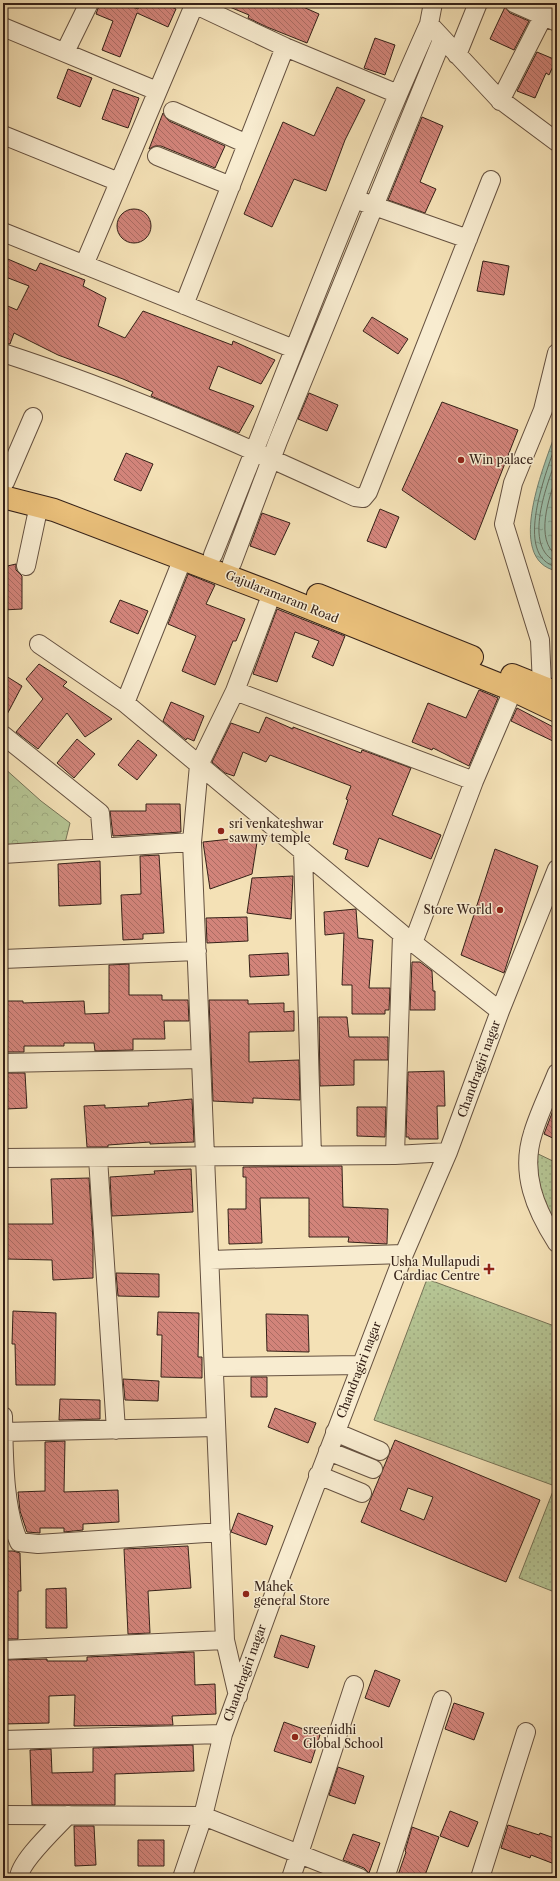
<svg xmlns="http://www.w3.org/2000/svg" width="560" height="1881" font-family="'Libre Caslon Text',serif">
<defs>
<pattern id="grass-dots" width="8" height="8" patternUnits="userSpaceOnUse"><rect width="8" height="8" fill="#b5c493"/><path d="M2 2h.1M6 6h.1" fill="none" stroke="#9ca87e" stroke-width="1.8" stroke-linecap="round"/></pattern>
<pattern id="forest-crowns" width="20" height="18" patternUnits="userSpaceOnUse"><rect width="20" height="18" fill="#b5c493"/><path d="M2 6a3 3 0 1 1 6 0M12 15a3 3 0 1 1 6 0" fill="none" stroke="#9ca87e"/></pattern>
<pattern id="water-ripples" width="26" height="14" patternUnits="userSpaceOnUse"><rect width="26" height="14" fill="#9dbea8"/><path d="M2 4q2-2 4 0t4 0M15 11q2-2 4 0t4 0" fill="none" stroke="#819a88"/></pattern>
<pattern id="building-back-hatch" width="6" height="6" patternUnits="userSpaceOnUse"><rect width="6" height="6" fill="#d2847a"/><path d="M-1 5l2 2M0 0l6 6M5-1l2 2" fill="none" stroke="#ab6c63"/></pattern>
</defs>
<rect width="100%" height="100%" fill="#f4e1b6"/>
<filter id="stains"><feTurbulence type="fractalNoise" baseFrequency=".005" numOctaves="4"/><feColorMatrix values="0 0 0 0 .2 0 0 0 0 .09 0 0 0 0 .02 0 0 0 .5 -.17"/></filter>
<radialGradient id="worn" r=".72"><stop offset=".6" stop-color="#630" stop-opacity="0"/><stop offset="1" stop-color="#630" stop-opacity=".3"/></radialGradient>
<!-- grass -->
<path fill="url(#grass-dots)" stroke="#757256" d="M534,1152L557,1163V1230L536,1186Z
M427,1279L557,1327V1593L519,1578L555,1486L374,1420Z"/>
<!-- forest -->
<path fill="url(#forest-crowns)" stroke="#757256" d="M3,767L41,801L70,823L65,843L3,848Z"/>
<!-- water -->
<path fill="url(#water-ripples)" stroke="#737f6e" d="M557,429V571C503,560 546,461 557,429Z"/>
<g fill="none" stroke-linecap="round" stroke-linejoin="round">
<!-- shore -->
<path stroke="#697060" stroke-width="1" d="M557,441C548,468 511,557 557,567
M557,457C548,482 521,548 557,562
M557,475C549,497 534,540 557,556"/>
</g>
<!-- building -->
<path fill="url(#building-back-hatch)" stroke="#352118" fill-rule="evenodd" d="M100,3H122L138,9L141,3H162L176,9L168,27L137,13L120,57L102,50L113,21L96,14Z
M220,3H294L319,14L307,43L267,27L248,18L249,15Z
M505,7L510,13L529,21L514,50L490,39Z
M375,38L395,45L385,75L364,68Z
M537,52L556,60L549,75L546,73L535,98L517,91Z
M68,69L92,78L80,107L57,98Z
M337,87L365,100L345,140L326,191L294,179L272,227L244,214L283,122L314,136Z
M113,89L139,98L128,128L102,119Z
M163,113L169,121L225,146L215,168L161,146H155L149,149Z
M422,117L443,126L420,182L436,189L425,213L388,200Z
M117 226a17 17 0 1 1 34 0a17 17 0 1 1-34 0Z
M3,257L36,271L40,263L85,280L83,286L106,298L98,326L125,338L143,311L232,345L233,341L275,360L261,384L218,366L209,389L254,406L239,433L151,396L153,392L123,379L58,355L14,333L10,344L3,343V304L17,310L29,286L3,276Z
M483,261L509,266L504,295L477,291Z
M372,317L408,339L398,354L363,331Z
M309,393L338,405L327,431L298,419Z
M442,402L518,430L475,540L402,490Z
M126,453L153,464L141,491L114,480Z
M380,509L399,517L386,548L367,541Z
M262,513L290,523L275,555L250,546Z
M16,564V570L22,576V609L3,610V567Z
M188,574L215,585L206,604L245,619L236,641H233L215,685L182,671L196,636L168,624Z
M120,600L148,611L138,634L110,622Z
M277,609L345,636L333,666L312,657L319,641L295,632L277,682L253,674Z
M39,664L67,682L63,686L112,719L85,737L67,713L38,749L16,732L43,699L26,679Z
M6,676L22,686L3,722V685Z
M479,690L498,698L469,766L433,748L432,750L412,742L428,703L466,718Z
M171,702L204,716L194,741L187,738L186,740L163,721Z
M517,708L557,729V743L511,721Z
M266,717L293,729V727L361,753L362,750L411,768L392,815L441,835L431,859L379,838L368,867L345,859L348,850L333,844L348,800L346,799L351,786L270,755L266,762L243,752L234,776L225,773L212,762L231,723L259,733Z
M77,739L95,754L74,778L57,763Z
M138,740L157,755L137,780L118,765Z
M146,804H180L181,832L113,836L110,811H146Z
M258,836L252,874L210,889L203,842Z
M495,849L538,866L504,973L461,955Z
M159,855L164,933L143,934V939L123,940L121,895L141,894L140,856Z
M100,861L101,904L59,906L58,864Z
M293,876L291,919L247,913L252,878Z
M356,909L358,938L373,940L369,988H390L389,1010H385V1014H352V985H342L344,933L325,935L324,912Z
M247,917L248,941L207,943L206,918Z
M288,953L289,975L250,977L249,955Z
M412,962H420L432,971L433,991H435V1010H410Z
M129,964V995H162V1000H188L189,1021H164L165,1039H133V1050L95,1051L94,1043H64V1046H24V1052H3V1001H23V1003L84,1001L85,1014L109,1013V965Z
M209,1000H248V1004L284,1003V1012L294,1011V1031L249,1032V1062L299,1060L300,1100L253,1098V1103L213,1101Z
M319,1017H347L349,1037H388V1060H354V1085L320,1086Z
M444,1071L445,1106H437L438,1139H409V1137H406L408,1072Z
M4,1073H25L27,1108L6,1109Z
M192,1099L194,1142L150,1144V1142L108,1145V1147H87L84,1106L105,1105V1108L149,1106L148,1103Z
M557,1100V1140L544,1134Z
M357,1107H386L385,1137L357,1136Z
M342,1166L343,1207L388,1209L387,1244L348,1242L349,1237H309V1198H260L262,1243L229,1244L228,1209H246V1177H243V1167Z
M191,1169L193,1212L112,1216L110,1177L155,1174L154,1171Z
M89,1178L93,1240V1278L53,1280L52,1260L6,1259L5,1224H53L51,1179Z
M116,1273L159,1274V1297L118,1296Z
M13,1311L56,1313L55,1385H16L15,1344H12Z
M158,1312L199,1313L198,1357H202V1378L161,1377L162,1335H157Z
M266,1314L308,1315L309,1352L267,1351Z
M251,1377H267V1397H251Z
M123,1379L159,1381L158,1401L125,1400Z
M60,1399L100,1400V1419L59,1420Z
M275,1408L316,1423L308,1443L268,1427Z
M395,1440L540,1500L506,1582L361,1522ZM408,1488L433,1497L424,1520L400,1510Z
M65,1441L64,1492L118,1490L119,1522L83,1524V1530L64,1532V1528H40V1533L27,1532L20,1511L18,1492L45,1491V1442Z
M238,1513L273,1526L266,1545L231,1532Z
M188,1546L191,1588L148,1591L150,1633L128,1634L124,1549Z
M3,1551H13L20,1553L21,1591H18V1639H3Z
M66,1588L67,1628H46V1589Z
M281,1635L315,1646L308,1668L274,1657Z
M194,1652L195,1685L215,1684L216,1714L172,1716L173,1725L74,1726L75,1695L49,1696V1723L3,1724V1660L47,1659V1661H87V1657Z
M375,1670L400,1680L389,1707L365,1698Z
M454,1703L484,1713L474,1740L445,1729Z
M284,1722L320,1735L311,1763L274,1751Z
M193,1745L194,1771L115,1774V1805H32L30,1750L51,1749L52,1773L93,1772V1748Z
M338,1767L364,1776L355,1804L329,1795Z
M450,1811L478,1822L468,1847L440,1836Z
M508,1825L539,1835L540,1833L557,1839V1865L531,1855L530,1858L501,1848Z
M74,1826H94L96,1865L75,1866Z
M412,1827L439,1837L424,1878H397L406,1852L405,1851Z
M353,1834L380,1843L369,1873L364,1868L343,1860Z
M138,1840H164V1866H138Z"/>
<g fill="none" stroke-linecap="round" stroke-linejoin="round">
<!-- minor casing -->
<g stroke="#655140" stroke-width="20">
<path id="minor" d="M433,3L429,24L498,98L557,142
M514,3L557,22
M194,4L285,47L398,94
M3,27L157,91
M65,52L89,3
M457,55L478,3
M500,101L550,3
M173,111L247,144
M3,135L119,182
M157,156L231,186
M363,202L468,239
M3,232L294,349
M84,265L195,3
M184,305L285,47
M3,353C124,392 240,444 355,497L363,498L368,492L491,180
M5,482L33,417
M213,555C284,378 351,198 429,24
M232,563L278,441L442,40
M26,566L39,505
M39,644L125,703L402,934L500,1011
M542,686L540,640L504,524L513,483L543,410L557,353
M235,691L474,781
M125,703L183,558
M3,735L100,813L103,848
M303,852L312,1156
M3,854L192,842
M413,943L474,781L513,690
M3,959L197,951
M3,1063L201,1059
M557,1073C549,1093 539,1113 533,1133C520,1173 535,1209 557,1243
M395,1155L402,934
M3,1158L395,1155L448,1152
M98,1158L116,1430
M210,1260L404,1254
M214,1367L361,1365
M3,1416C4,1455 3,1507 19,1542L38,1544L221,1532
M3,1432L216,1427
M335,1432L380,1451
M328,1451L373,1469
M318,1475L362,1493
M3,1650L225,1640
M238,1696L225,1640L192,842L199,765L235,691L272,593
M3,1740L223,1734
M3,1815L203,1816L360,1878
M19,1878C19,1862 56,1828 68,1815
M182,1878L203,1816L223,1734L280,1578L404,1254L448,1152L500,1011L557,869
M291,1878L354,1685
M385,1878L442,1700
M480,1878L526,1732"/>
</g>
<!-- major casing -->
<g stroke="#352118" stroke-width="24">
<path id="major" d="M3,497L54,510L272,593L513,690L557,711
M318,595L472,657
M512,675L557,693"/>
</g>
<!-- minor -->
<use href="#minor" stroke="#f8ecd0" stroke-width="18"/>
<!-- major -->
<use href="#major" stroke="#eac07b" stroke-width="22"/>
</g>
<!-- markers -->
<g fill="#8f2418" stroke="#f8ecd0" stroke-width="1.5">
<circle cx="461" cy="460" r="4"/>
<circle cx="221" cy="831" r="4"/>
<circle cx="500" cy="910" r="4"/>
<path d="M487 1263h4v4h4v4h-4v4h-4v-4h-4v-4h4z"/>
<circle cx="246" cy="1594" r="4"/>
<circle cx="295" cy="1737" r="4"/>
</g>
<g text-anchor="middle" stroke-width="3" stroke-linejoin="round" paint-order="stroke">
<!-- poi labels -->
<g font-size="12" fill="#352118" stroke="#f8ecd0" text-anchor="start">
<text x="469" y="464">Win palace</text>
<text x="229" y="828">sri venkateshwar<tspan x="229" dy="14">sawmy temple</tspan></text>
<text x="492" y="914" text-anchor="end">Store World</text>
<text x="480" y="1266" text-anchor="end">Usha Mullapudi<tspan x="480" dy="14">Cardiac Centre</tspan></text>
<text x="254" y="1591">Mahek<tspan x="254" dy="14">general Store</tspan></text>
<text x="303" y="1734">sreenidhi<tspan x="303" dy="14">Global School</tspan></text>
</g>
<!-- street labels -->
<g font-size="12" fill="#352118" stroke="#f8ecd0">
<text transform="translate(282 597) rotate(22)" y="4">Gajularamaram Road</text>
<text transform="translate(479 1069) rotate(-70)" y="4">Chandragiri nagar</text>
<text transform="translate(359 1370) rotate(-69)" y="4">Chandragiri nagar</text>
<text transform="translate(245 1673) rotate(-70)" y="4">Chandragiri nagar</text>
</g>
</g>
<!-- margin -->
<rect width="560" height="1881" fill="none" stroke="#f4e1b6" stroke-width="16"/>
<rect x="4" y="4" width="552" height="1873" fill="none" stroke="#352118" stroke-width="2"/>
<rect x="8" y="8" width="544" height="1865" fill="none" stroke="#352118"/>
<rect width="100%" height="100%" filter="url(#stains)"/>
<rect width="100%" height="100%" fill="url(#worn)"/>
</svg>
